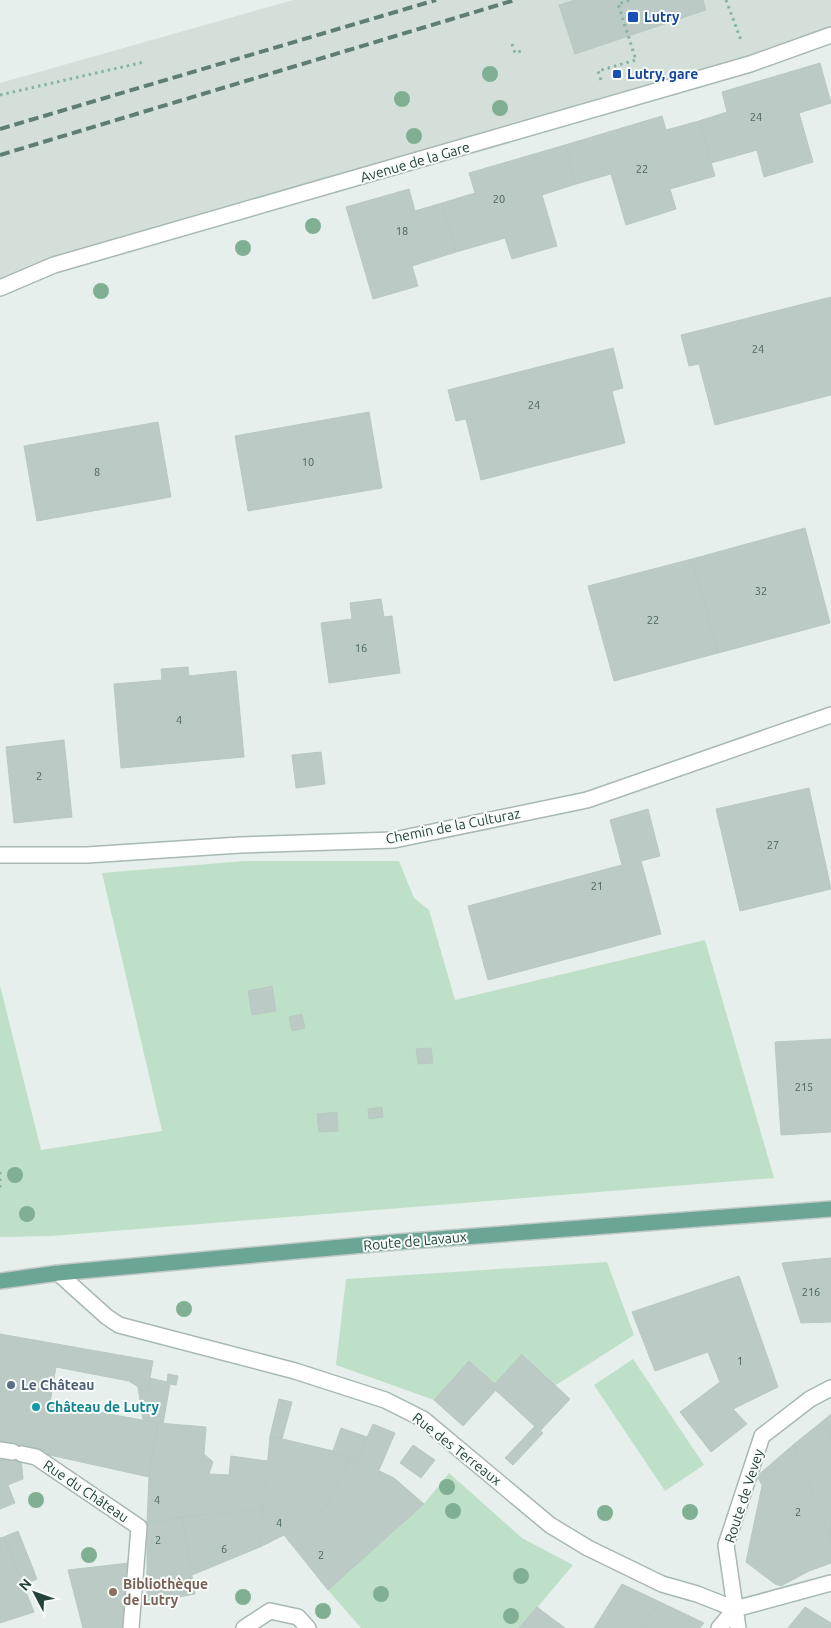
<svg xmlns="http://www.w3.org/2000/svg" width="831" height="1628" font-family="Ubuntu,sans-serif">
<rect width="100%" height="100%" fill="#e6efeb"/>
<!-- built -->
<path fill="#d4dfda" d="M293,0H831V35L0,288V83Z"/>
<!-- green -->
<path fill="#bfe0c8" d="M244,861H399L414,898L429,910L455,1000L705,940L774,1178L52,1236L0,1237V985L41,1150L162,1131L102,873Z
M607,1262L634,1335L556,1385L523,1354L495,1384L469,1361L434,1400L336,1365L346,1279Z
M633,1359L704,1465L665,1491L594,1385Z
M449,1473L522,1538L573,1565L520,1628H361L328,1590L424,1504Z"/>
<!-- building -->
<path fill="#bbcac4" stroke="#b8c9c2" d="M575,0H703L706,10L575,54L559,5Z
M820,63L831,103L799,113L813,162L764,177L757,150L711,163L699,121L727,112L722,92Z
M662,116L666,130L699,121L715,176L670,189L676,209L626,225L611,174L576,184L565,145Z
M565,145L576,184L542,195L557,246L512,259L505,238L456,252L442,203L475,193L469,173Z
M409,189L415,211L442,203L456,252L412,266L418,286L373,299L346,207Z
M831,297V395L715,425L699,364L689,366L681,335Z
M613,348L623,388L612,391L625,443L481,480L466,419L456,421L448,390Z
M369,412L382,488L248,511L235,436Z
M158,422L171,497L37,521L24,446Z
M805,528L830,623L718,653L692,559Z
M692,559L718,653L614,681L588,586Z
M381,599L384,617L392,616L400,673L329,683L321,623L352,619L350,603Z
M188,667L189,676L236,671L244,757L121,768L114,684L162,680L161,669Z
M64,740L72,817L14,823L6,747Z
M321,752L325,784L296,788L292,755Z
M809,788L831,889L740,911L716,809Z
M648,809L660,856L641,861L661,934L488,980L468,906L622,865L610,820Z
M272,986L276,1011L252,1015L248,991Z
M302,1014L305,1028L292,1031L289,1017Z
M831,1039V1132L781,1135L775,1042Z
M431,1048L433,1063L418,1064L416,1049Z
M382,1107L383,1117L369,1119L368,1109Z
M337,1112L338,1131L319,1132L317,1114Z
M831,1258V1322L801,1323L782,1263Z
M739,1276L778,1387L733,1409L747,1424L711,1452L680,1412L720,1382L708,1352L655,1371L632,1312Z
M0,1334L153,1361L147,1393L129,1381L56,1367L50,1403L158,1423L149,1477L0,1444Z
M522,1354L570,1399L540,1431L492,1387Z
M469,1361L495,1384L492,1387L496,1390L463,1426L434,1400Z
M168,1374L178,1376L176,1385L170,1384L163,1424L143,1420L138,1387L147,1393L150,1378L167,1382Z
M279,1399L292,1402L282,1439L270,1436Z
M831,1414V1434L824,1420Z
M824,1420L831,1434V1538L793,1445Z
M158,1423L206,1427L204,1454L213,1462L209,1474L229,1475L231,1456L267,1461L263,1510L182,1517L147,1523L149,1477Z
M373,1424L395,1433L379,1470L357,1460Z
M535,1426L543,1433L513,1465L505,1458Z
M341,1428L367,1437L357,1460L333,1451Z
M270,1436L333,1451L350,1457L327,1506L284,1535L260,1547Z
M413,1445L435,1460L421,1478L400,1463Z
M793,1445L831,1538V1563L809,1571L757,1476Z
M0,1454L21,1459L23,1479L0,1488Z
M350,1457L394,1478L424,1504L328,1590L284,1535L327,1506Z
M8,1485L15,1503L0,1509V1488Z
M762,1486L809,1571L781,1586L775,1584L746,1562Z
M263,1510L260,1547L192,1575L182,1517Z
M182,1517L195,1594L147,1603V1523Z
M18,1531L37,1579L23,1585L4,1537Z
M4,1537L34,1612L0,1623V1538Z
M129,1563L125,1628H83L68,1570Z
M622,1584L660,1602L641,1628H594Z
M660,1602L704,1623L700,1628H641Z
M537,1607L565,1628H519Z
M805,1607L831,1623V1628H788Z"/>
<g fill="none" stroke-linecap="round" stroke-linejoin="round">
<!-- pedestrian casing -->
<g stroke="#a8b8b2" stroke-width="18">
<path id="pedestrian" d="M0,1450L13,1452
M22,1454L36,1457L139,1527L131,1628"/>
</g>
<!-- minor casing -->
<g stroke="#a8b8b2" stroke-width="18">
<path id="minor" d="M0,288L54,265L750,64L831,35
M0,855H87L240,845L394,840L587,800L831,715
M58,1273L107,1317L119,1325L295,1371L385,1400L423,1419L550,1525L588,1548L662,1584L697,1594L735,1609
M735,1609L831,1583
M244,1628L270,1611L298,1617L308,1628
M719,1628L735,1609
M738,1628L726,1545L762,1436L810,1399L831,1388"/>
</g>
<!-- primary casing -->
<g stroke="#c2cac8" stroke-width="18">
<path id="primary" d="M0,1281L58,1273L397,1242L831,1209"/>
</g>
<!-- path -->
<path stroke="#86b3a5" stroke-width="3" stroke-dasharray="2.5 4" stroke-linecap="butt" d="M726,0L741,40
M512,44L515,53L524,50
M601,80L598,71L636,60L618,4L630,0
M0,95L144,62
M0,1172V1188"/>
<!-- pedestrian -->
<use href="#pedestrian" stroke="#fff" stroke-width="15"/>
<!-- minor -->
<use href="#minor" stroke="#fff" stroke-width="15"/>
<!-- primary -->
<use href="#primary" stroke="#6aa596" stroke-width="15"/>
<!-- rail -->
<path stroke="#5f7d75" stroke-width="4" stroke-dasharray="10 5" stroke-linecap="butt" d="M0,129L436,0
M0,155L515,0"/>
</g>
<!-- trees -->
<g fill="#80af93">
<circle cx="490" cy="74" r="8"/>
<circle cx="402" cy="99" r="8"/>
<circle cx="500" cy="108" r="8"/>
<circle cx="414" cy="136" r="8"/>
<circle cx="313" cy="226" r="8"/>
<circle cx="243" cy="248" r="8"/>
<circle cx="101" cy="291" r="8"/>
<circle cx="15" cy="1175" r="8"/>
<circle cx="27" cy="1214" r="8"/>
<circle cx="184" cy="1309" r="8"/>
<circle cx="447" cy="1487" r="8"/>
<circle cx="36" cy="1500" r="8"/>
<circle cx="453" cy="1511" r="8"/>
<circle cx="690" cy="1512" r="8"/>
<circle cx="605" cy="1513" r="8"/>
<circle cx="89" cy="1555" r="8"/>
<circle cx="521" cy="1576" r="8"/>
<circle cx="381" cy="1594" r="8"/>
<circle cx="243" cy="1597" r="8"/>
<circle cx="323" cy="1611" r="8"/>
<circle cx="511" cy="1616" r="8"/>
</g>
<!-- markers -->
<g fill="#1a4fb4" stroke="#f7fbf9" stroke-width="2">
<rect x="627" y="11" width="12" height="12" rx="2.5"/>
<rect x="612" y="69" width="10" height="10" rx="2.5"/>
</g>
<circle fill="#5c6f8a" stroke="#f7fbf9" stroke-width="2" cx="11" cy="1385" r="5"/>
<circle fill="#0f9aa8" stroke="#f7fbf9" stroke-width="2" cx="36" cy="1407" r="5"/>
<circle fill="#8d6e63" stroke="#f7fbf9" stroke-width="2" cx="113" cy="1592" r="5"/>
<g text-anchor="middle" stroke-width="4" stroke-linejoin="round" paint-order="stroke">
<!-- number labels -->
<g font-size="11" fill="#4a645c">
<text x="756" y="121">24</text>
<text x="642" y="173">22</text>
<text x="499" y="203">20</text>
<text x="402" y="235">18</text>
<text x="758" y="353">24</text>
<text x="534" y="409">24</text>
<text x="308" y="466">10</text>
<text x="97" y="476">8</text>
<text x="761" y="595">32</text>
<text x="653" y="624">22</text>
<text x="361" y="652">16</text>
<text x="179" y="724">4</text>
<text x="39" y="780">2</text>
<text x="773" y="849">27</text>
<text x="597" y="890">21</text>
<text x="804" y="1091">215</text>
<text x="811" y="1296">216</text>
<text x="740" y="1365">1</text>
<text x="157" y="1504">4</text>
<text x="798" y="1516">2</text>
<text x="279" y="1527">4</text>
<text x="158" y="1544">2</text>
<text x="224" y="1553">6</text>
<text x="321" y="1559">2</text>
</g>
<!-- transit labels -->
<g font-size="14" font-weight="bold" fill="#164399" stroke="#f7fbf9" text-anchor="start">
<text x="644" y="22">Lutry</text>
<text x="627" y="79">Lutry, gare</text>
</g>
<!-- street labels -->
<g font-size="14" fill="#24423a" stroke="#f7fbf9">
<text transform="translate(415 162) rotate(-16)" y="5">Avenue de la Gare</text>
<text transform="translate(453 826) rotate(-11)" y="5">Chemin de la Culturaz</text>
<text transform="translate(415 1241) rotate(-5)" y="5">Route de Lavaux</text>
<text transform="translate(457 1449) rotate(38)" y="5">Rue des Terreaux</text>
<text transform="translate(86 1491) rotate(34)" y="5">Rue du Château</text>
<text transform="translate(744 1496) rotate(-72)" y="5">Route de Vevey</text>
</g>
<!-- service labels -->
<g font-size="14" font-weight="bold" fill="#4e5e75" stroke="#f7fbf9" text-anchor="start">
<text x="21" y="1390">Le Château</text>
</g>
<!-- culture labels -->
<g font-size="14" font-weight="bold" fill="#0d838f" stroke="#f7fbf9" text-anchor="start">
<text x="46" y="1412">Château de Lutry</text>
</g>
<!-- education labels -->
<g font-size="14" font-weight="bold" fill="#785e54" stroke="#f7fbf9" text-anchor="start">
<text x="123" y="1589">Bibliothèque<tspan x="123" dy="16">de Lutry</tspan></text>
</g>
</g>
<!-- north arrow -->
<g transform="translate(35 1593) rotate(311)" stroke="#f7fbf9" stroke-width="4" paint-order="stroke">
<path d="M0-4L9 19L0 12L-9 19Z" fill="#24423a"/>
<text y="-8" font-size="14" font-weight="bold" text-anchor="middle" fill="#24423a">N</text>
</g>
</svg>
